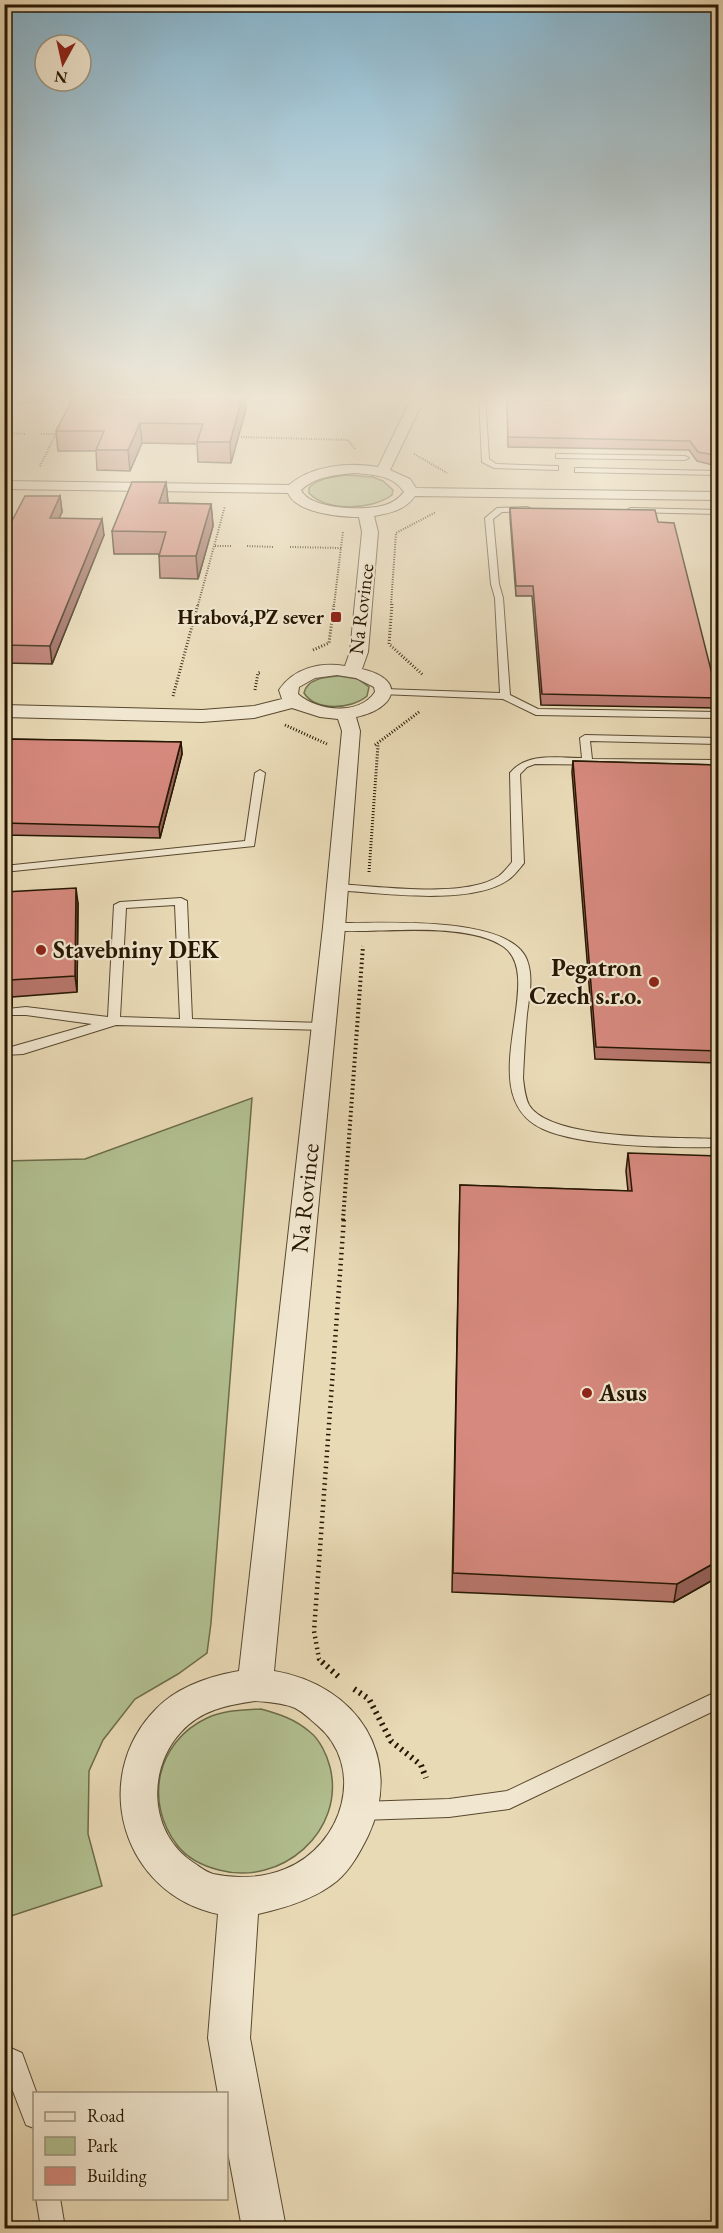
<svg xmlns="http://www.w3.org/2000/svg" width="723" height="2233" font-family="'EB Garamond',serif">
<rect width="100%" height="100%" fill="#e9dab6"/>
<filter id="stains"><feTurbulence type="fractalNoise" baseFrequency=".00333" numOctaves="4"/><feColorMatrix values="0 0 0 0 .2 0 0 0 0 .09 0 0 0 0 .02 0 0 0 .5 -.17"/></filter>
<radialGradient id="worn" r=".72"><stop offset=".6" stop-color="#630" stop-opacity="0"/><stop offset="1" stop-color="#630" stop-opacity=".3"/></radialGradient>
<!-- green -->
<path fill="#b2c091" stroke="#6c6c4a" stroke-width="1.5" d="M346,475L373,477L383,481L393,490L392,495C372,510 327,512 309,493V488C318,478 333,477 346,475Z
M339,676L358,679L369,687L367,696C352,709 316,712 304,693C307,678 327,677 339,676Z
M252,1098L211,1623L207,1653L178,1674L135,1699L103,1740L89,1771L88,1834L102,1886L5,1918V1161L85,1159Z
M261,1709C279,1714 295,1719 310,1732C320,1740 327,1755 330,1767C346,1831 281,1887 219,1870C203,1866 187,1858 177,1845C144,1802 156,1742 207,1718C224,1710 242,1710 261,1709Z"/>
<!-- water -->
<path fill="#97bbaf" stroke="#6a796a" stroke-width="1.5" d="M5,395H92L5,406Z"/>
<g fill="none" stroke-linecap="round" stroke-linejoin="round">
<!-- lane casing -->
<g stroke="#57482f" stroke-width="2">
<path id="lane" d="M479,395H485L489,459L496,464L555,466H558V470L494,468L482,462Z
M559,454L685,456L689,458L685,460L556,458V454Z
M578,468L718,471V475L575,472V468Z
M527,507L531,509L530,511L502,512L493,519L499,584L503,598L510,695L538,709L718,712V718L536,715L503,699L381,694V690L384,689L500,693L495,598L491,584L485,518L497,508Z
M631,508L718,510V514L628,512L627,510Z
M585,735L718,738V744L590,741L592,759L718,760V766L535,764L527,767L520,774L524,863C519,869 514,876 508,880C471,906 380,893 337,890L331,887L337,884C378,886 465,899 499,876C504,872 508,867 512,862L510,773C527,752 557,758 582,758L580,738Z
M260,770L265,773L254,846L4,872V866L245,841L255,773Z
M181,898L187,901L192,1019L323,1023L329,1027L327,1030L116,1025L23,1054L4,1055V1049L92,1024L26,1015H7L5,1012L7,1009L26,1007L108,1017L114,905L120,902ZM175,905L180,1019L120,1017L126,908Z
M334,923C375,924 515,913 528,963C533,979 529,998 527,1014C525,1035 524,1057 523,1078C524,1087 525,1097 529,1105C550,1141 679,1137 718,1139V1147C674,1148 582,1147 543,1129C469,1095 548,979 504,947C473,925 404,930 366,931C354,931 341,932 330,929L328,927Z
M718,1691V1709L509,1809L449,1817L361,1820L354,1818L351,1811L354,1804L361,1802L449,1799L507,1791Z
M4,2045L22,2053L37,2094H34V2128L26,2125L4,2068Z
M36,2198H60L65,2228H41Z"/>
</g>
<!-- street casing -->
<g stroke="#57482f" stroke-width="2">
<path id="street" d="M413,395H426L390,470L410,479L416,488L718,492V500L415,496C405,510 391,513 374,516L378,532L368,652L362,669C408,680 395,709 356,717L360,731L345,927L274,1671C357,1685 405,1757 368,1836C360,1852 351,1869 337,1881C315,1899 285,1908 258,1914L250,2038L286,2228H242L226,2142V2094H218L208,2038L218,1914C123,1894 88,1778 156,1709C177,1687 210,1676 239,1671L323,927L342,731L338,719L320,717L292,708L254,718L202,722L4,717V705L202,710L254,706L282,699L279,690C294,668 320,662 345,666L350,652L362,532L359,517C340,517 296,513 288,493L4,489V481L289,485C312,465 349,462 378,467ZM355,473C374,475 393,475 404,492C399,498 393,503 385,505C366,511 310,510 301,490C316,476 336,475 355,473ZM337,675L356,678L374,687L375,692C359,716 317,711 298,694L299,687L315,678ZM255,1701C268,1702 283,1703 295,1708C303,1712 310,1719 317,1725C367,1767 343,1846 285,1869C263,1878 237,1879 213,1874C206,1872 200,1867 194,1863C149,1834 146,1770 181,1732C201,1710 227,1705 255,1701Z"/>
</g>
<!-- path-far4 -->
<path stroke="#261702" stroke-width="2" stroke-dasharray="1 1.5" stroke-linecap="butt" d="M4,433L26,434
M41,434H56
M241,437L348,440L356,450
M414,454L447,473
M40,466L58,430
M215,546H232
M247,546L274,547
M290,547L341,548
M198,605L225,506
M334,605L343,531
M391,605L396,533L436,512"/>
<!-- path-far3 -->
<path stroke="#261702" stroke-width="3" stroke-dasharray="1 2" stroke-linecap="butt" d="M392,604L389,644L423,675
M313,650L329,643L334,604
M255,690L258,673L261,672
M173,696L198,604
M285,725L327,744
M375,745L419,712
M369,872L378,745"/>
<!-- path-far2 -->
<path stroke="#261702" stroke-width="4" stroke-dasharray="1.5 3" stroke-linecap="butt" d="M343,1220L363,946"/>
<!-- path-far1 -->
<path stroke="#261702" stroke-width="4.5" stroke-dasharray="1.5 4" stroke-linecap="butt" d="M324,1663L319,1659L314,1631L344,1218"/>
<!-- path -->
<path stroke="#261702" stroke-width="6" stroke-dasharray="2 4.5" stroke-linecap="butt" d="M322,1662L339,1677
M354,1689L369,1699L391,1741L421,1765L426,1778"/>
<!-- lane -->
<use href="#lane" fill="#f1e7d0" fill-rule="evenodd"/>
<!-- street -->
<use href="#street" fill="#f1e7d0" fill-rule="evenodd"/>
</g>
<!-- wall -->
<path fill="#b8766c" stroke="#261702" stroke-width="1.5" d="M75,395H245L246,409L231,463L198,462L197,444L142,443L130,471L97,470L96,451H58L56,431Z
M507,395H718V463L713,465L697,461L689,450L508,447Z
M166,482L168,503L211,504L213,526L198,579L160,578L159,554H114L112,531Z
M60,496L62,512L59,518L104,535L52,664L4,663V536Z
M510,508L658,522L718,697L717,708L541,705L532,596H516L510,518Z
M4,739L181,742L182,754L160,838L4,835Z
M573,761L718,765V1063L595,1059L572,772Z
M4,892L78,903L77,992L12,997V1006H9L11,1017L9,1045L7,1046L9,1057L8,1064H4Z
M628,1153L718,1577L674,1602L452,1592L460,1185L628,1191L626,1171Z"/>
<!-- shaded-wall -->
<path fill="#966058" stroke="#261702" stroke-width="1.5" d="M243,395H245L246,409L231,463L230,442Z
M140,423L142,443L130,471L128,450Z
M718,454V463L713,465L714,455Z
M166,482L168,504L159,503Z
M60,496L62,512L52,534L50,518Z
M211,504L213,526L198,579L196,556Z
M102,519L104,535L52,664L50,646Z
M181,742L182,754L160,838L159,827Z
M76,888L78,903L77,992L75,976Z
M10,980L12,997V1006L9,990Z
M8,1001L11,1017L9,1045L7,1046L9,1057L8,1064L5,1047H4V1030Z
M718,1561V1577L674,1602L677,1584Z"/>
<!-- building -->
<path fill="#d6897e" stroke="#261702" stroke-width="1.5" d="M75,395H243L230,442H197L203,424L140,423L128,450H96L104,431H56Z
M507,395H718V454L714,455L698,452L690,441L508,437Z
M132,482H166L159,503L211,504L196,556H159L166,532L112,531Z
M25,496H60L50,518L102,519L50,646L4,645V536Z
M510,508L655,510L658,522L674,523L718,698L542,694L533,586H516Z
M4,739L181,742L159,827L4,823Z
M573,761L718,765V1051L596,1047Z
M76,888L75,976L10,980L9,990H4V892Z
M4,1000L8,1001L7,1029L4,1030Z
M628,1153L718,1156V1561L677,1584L453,1573L460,1185L632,1191Z"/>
<!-- sky -->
<linearGradient id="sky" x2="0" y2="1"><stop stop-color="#87b7d1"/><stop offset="0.56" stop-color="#f5eede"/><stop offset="1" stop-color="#f5eede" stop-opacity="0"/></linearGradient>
<rect width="723" height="708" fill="url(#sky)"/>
<!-- markers -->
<g fill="#8f2418" stroke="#f1e7d0" stroke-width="2">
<rect x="330" y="611" width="12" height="12" rx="3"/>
<circle cx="41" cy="950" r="6"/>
<circle cx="654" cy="982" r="6"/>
<circle cx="587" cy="1393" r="6"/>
</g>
<g text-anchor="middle" stroke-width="4.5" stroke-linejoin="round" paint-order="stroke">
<!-- far-street labels -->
<g font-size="20" fill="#261702" stroke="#f1e7d0">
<text transform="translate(361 609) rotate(-83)" y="7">Na Rovince</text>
</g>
<!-- far-poi labels -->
<g font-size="20" font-weight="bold" fill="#261702" stroke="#f1e7d0" text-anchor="end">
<text x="324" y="624">Hrabová,PZ sever</text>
</g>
<!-- poi labels -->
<g font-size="24" font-weight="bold" fill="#261702" stroke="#f1e7d0" text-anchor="start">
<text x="53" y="958">Stavebniny DEK</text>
<text x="642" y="976" text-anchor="end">Pegatron<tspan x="642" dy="28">Czech s.r.o.</tspan></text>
<text x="599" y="1401">Asus</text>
</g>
<!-- street labels -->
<g font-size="24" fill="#261702" stroke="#f1e7d0">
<text transform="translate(305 1198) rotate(-84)" y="8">Na Rovince</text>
</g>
</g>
<!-- margin -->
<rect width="723" height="2233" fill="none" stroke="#e9dab6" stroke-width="24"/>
<rect x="6" y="6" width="711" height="2221" fill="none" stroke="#261702" stroke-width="3"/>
<rect x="12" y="12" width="699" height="2209" fill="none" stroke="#261702" stroke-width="1.5"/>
<!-- legend -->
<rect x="33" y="2092" width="195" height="108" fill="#f1e7d0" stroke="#a0947e" stroke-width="1.5"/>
<rect x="45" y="2112" width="30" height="9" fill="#f1e7d0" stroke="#a0947e" stroke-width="1.5"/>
<text x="87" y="2122" font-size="18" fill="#261702">Road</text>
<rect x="45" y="2137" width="30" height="18" fill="#b2c091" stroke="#a0947e" stroke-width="1.5"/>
<text x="87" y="2152" font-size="18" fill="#261702">Park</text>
<rect x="45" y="2167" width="30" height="18" fill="#d6897e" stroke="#a0947e" stroke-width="1.5"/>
<text x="87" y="2182" font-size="18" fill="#261702">Building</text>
<!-- north arrow -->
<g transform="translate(63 63) rotate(188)"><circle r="28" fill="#f1e7d0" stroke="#a0947e" stroke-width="1.5"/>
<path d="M0-4.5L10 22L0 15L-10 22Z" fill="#8f2418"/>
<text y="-9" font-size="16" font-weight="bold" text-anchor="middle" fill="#261702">N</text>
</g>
<rect width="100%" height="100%" filter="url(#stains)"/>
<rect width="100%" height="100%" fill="url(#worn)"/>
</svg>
